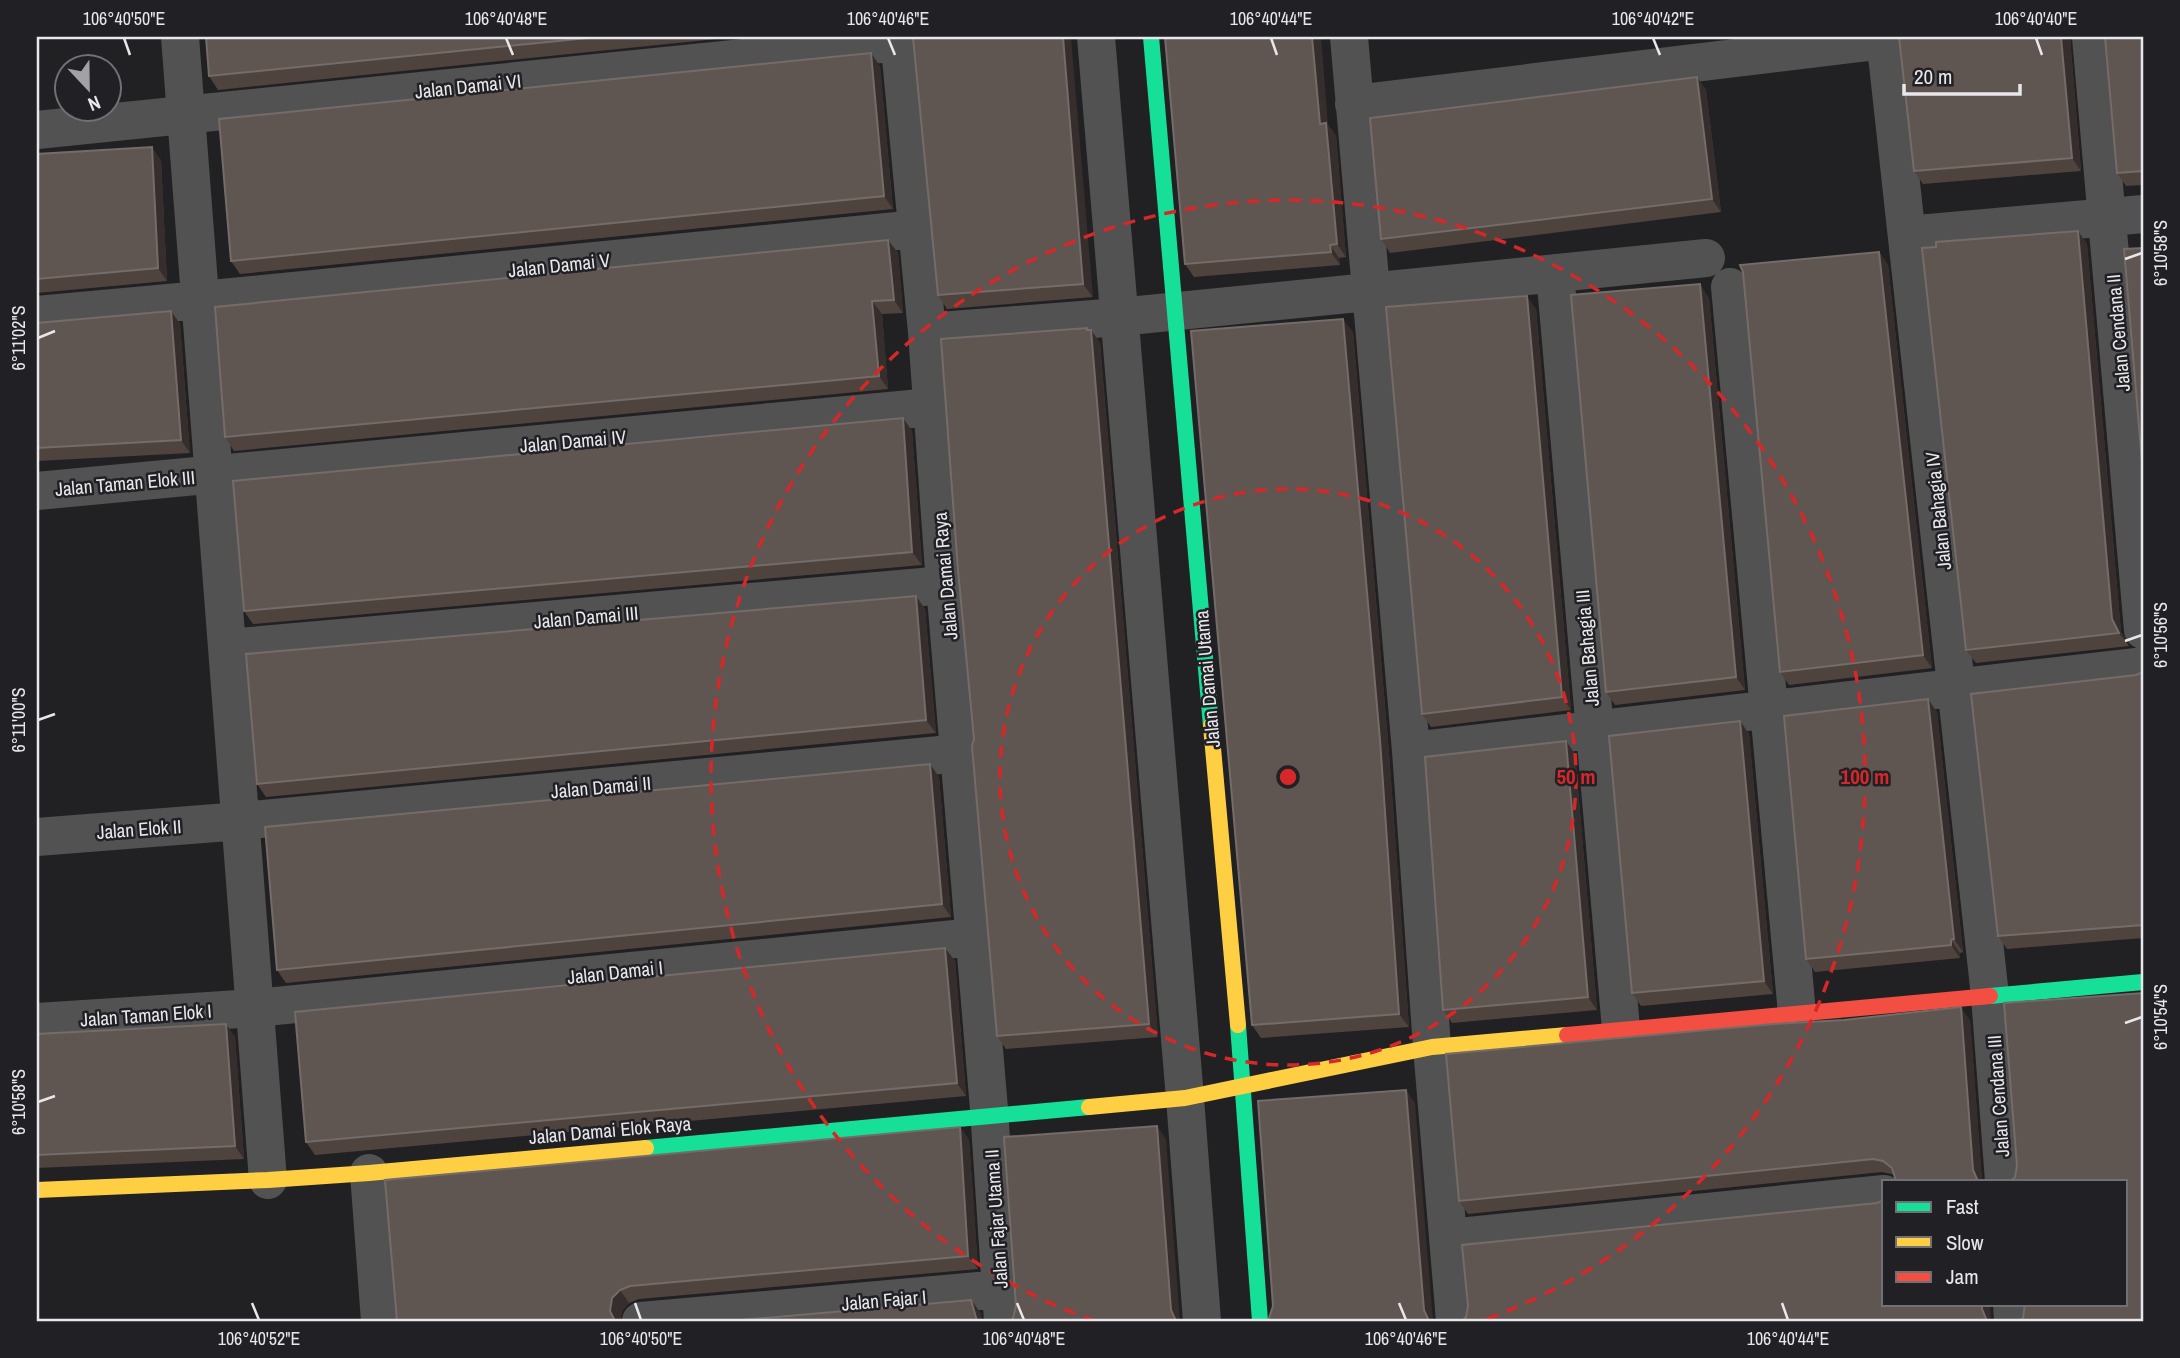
<svg xmlns="http://www.w3.org/2000/svg" width="2180" height="1358" font-family="'Archivo Narrow',sans-serif">
<rect width="100%" height="100%" fill="#212124"/>
<g fill="none" stroke-linecap="round" stroke-linejoin="round">
<!-- street -->
<path stroke="#535252" stroke-width="38" d="M180,37L268,1180
M899,37L927,332L945,585L989,1109L1003,1321
M1096,37L1185,1098L1202,1321
M1349,37L1411,751L1432,1047L1455,1321
M1885,37L1990,996L2004,1181
M2091,37L2143,630
M1354,104L1885,40
M37,130L900,42
M1907,235L2143,214
M1555,273L1621,1029
M1730,287L1797,1013
M37,315L201,300L917,229
M927,332L1119,317L1706,258
M37,491L932,407
M227,648L945,585
M1411,751L2143,666
M37,837L241,821L961,753
M37,1022L255,1008L975,937
M369,1173L380,1321
M1449,1238L1884,1194
M2012,1304L2013,1321
M641,1321L1001,1289"/>
<!-- fast -->
<path stroke="#16e098" stroke-width="16" d="M1151,37L1211,726
M1990,996L2143,982
M1238,1025L1260,1321
M646,1148L1089,1107"/>
<!-- slow -->
<path stroke="#ffcf43" stroke-width="16" d="M1211,726L1238,1025
M1089,1107L1185,1098L1432,1047L1567,1035
M37,1190L268,1180L369,1173L646,1148"/>
<!-- jam -->
<path stroke="#f24e42" stroke-width="16" d="M1567,1035L1990,996"/>
</g>
<!-- wall -->
<path fill="#4f433e" d="M206,37H736L218,90L209,76Z
M913,37L1093,297L947,309L938,295Z
M1899,37H2070L2081,171L1923,184L1914,171Z
M2143,37V185L2126,186L2117,173Z
M880,66L893,209L240,274L231,261Z
M1697,77L1706,90L1721,212L1390,253L1381,239Z
M1328,125L1336,136L1346,257L1339,258L1340,265L1194,277L1185,264Z
M37,154L161,160L167,281L37,293Z
M2078,231L2087,244L2121,632L2129,646L1976,663L1966,650Z
M888,240L898,253L903,313L882,314L888,389L234,451L225,437Z
M1879,252L1888,265L1932,668L1789,685L1780,672Z
M1709,298L1745,690L1615,705L1606,692Z
M1536,309L1571,710L1431,727L1422,714Z
M171,311L180,324L190,453L37,461V323Z
M1087,328L1089,330H1091L1100,343L1158,1037L1006,1049L997,1036Z
M1353,332L1389,753L1409,1027L1261,1038L1252,1025Z
M903,418L912,431L922,565L253,624L244,611Z
M916,596L925,609L936,733L266,797L257,784Z
M2143,672V938L2007,949L1998,936L2136,675Z
M1937,712L1963,952L1960,953V958L1815,972L1806,959Z
M1740,721L1749,734L1773,994L1641,1006L1632,993Z
M1566,741L1575,754L1597,1010L1452,1023L1443,1010Z
M939,777L951,917L286,983L277,970Z
M945,948L955,961L966,1096L315,1155L306,1142Z
M1970,1020L1982,1181H1896L1895,1176L1892,1174L1882,1172L1468,1214L1459,1201Z
M37,1034L235,1037L244,1159L37,1168Z
M960,1127L969,1140L978,1269L639,1299L629,1303L622,1311L620,1321H397Z"/>
<!-- shaded-wall -->
<path fill="#352e2c" d="M1063,37H1071L1093,297L1083,284Z
M1312,37H1321L1328,125L1336,136L1346,257L1337,244L1320,124Z
M2061,37H2070L2081,171L2072,158Z
M871,53L880,66L893,209L884,196Z
M1697,77L1706,90L1721,212L1712,199Z
M152,147L161,160L167,281L158,268Z
M2078,231L2087,244L2121,632L2129,646L2119,633L2112,619Z
M888,240L898,253L903,313L894,300Z
M1330,245L1339,258L1340,265L1331,252Z
M1879,252L1888,265L1932,668L1923,655Z
M1700,284L1709,298L1745,690L1736,677Z
M1527,296L1536,309L1571,710L1562,697Z
M872,301L882,314L888,389L879,376Z
M171,311L180,324L190,453L181,440Z
M1343,319L1353,332L1389,753L1409,1027L1399,1014Z
M1087,328L1091,333V330L1100,343L1158,1037L1149,1024Z
M903,418L912,431L922,565L912,552Z
M916,596L925,609L936,733L926,720Z
M1928,699L1937,712L1963,952L1954,939Z
M1740,721L1749,734L1773,994L1764,981Z
M1566,741L1575,754L1597,1010L1588,997Z
M930,764L939,777L951,917L942,904Z
M1951,940L1960,953V958L1951,945Z
M945,948L955,961L966,1096L957,1083Z
M1961,1007L1970,1020L1982,1181H1978L1973,1170Z
M226,1024L235,1037L244,1159L235,1146Z
M1406,1090L1415,1103L1433,1321H1429L1424,1310Z
M1157,1126L1166,1139L1180,1321H1176L1171,1310Z
M960,1127L969,1140L978,1269L968,1256Z
M620,1290L629,1303L622,1311L620,1321H615L610,1311L612,1298Z
M971,1300L981,1313L982,1321H977Z
M1982,1304H1990L1991,1321H1987L1982,1309Z"/>
<!-- building -->
<path fill="#5f5551" stroke="#746c69" stroke-width="2" d="M206,37H598L209,76Z
M913,37H1063L1083,284L938,295Z
M1165,37H1312L1320,124L1326,123L1337,244L1330,245L1331,252L1185,264Z
M1899,37H2061L2072,158L1914,171Z
M2105,37H2143V171L2117,173Z
M871,53L884,196L231,261L219,119Z
M1697,77L1712,199L1381,239L1370,118Z
M152,147L158,268L37,279V154Z
M2078,231L2112,619L2119,633L1966,650L1922,248L1936,247V242Z
M888,240L894,300L872,301L879,376L225,437L215,307Z
M2143,248V474L2124,249Z
M1879,252L1923,655L1780,672L1743,272L1740,265Z
M1700,284L1736,677L1606,692L1571,295Z
M1527,296L1562,697L1422,714L1386,307Z
M171,311L181,440L37,448V323Z
M1343,319L1380,740L1399,1014L1252,1025L1191,331Z
M1087,328V330H1091L1149,1024L997,1036L972,746L974,739L958,570L941,339Z
M903,418L912,552L244,611L233,481Z
M916,596L926,720L257,784L246,654Z
M2143,672V925L1998,936L1971,694L2136,675Z
M1928,699L1954,939L1951,940V945L1806,959L1784,716Z
M1740,721L1764,981L1632,993L1609,736Z
M1566,741L1588,997L1443,1010L1425,757Z
M930,764L942,904L277,970L265,827Z
M945,948L957,1083L306,1142L295,1012Z
M2143,993V1321H2020L2023,1318L2025,1304H2126V1181H2011L2015,1177L2017,1166L2004,1003Z
M1961,1007L1973,1170L1978,1181H1896L1892,1168L1883,1161L1873,1159L1459,1201L1446,1054L1774,1024L1844,1020Z
M226,1024L235,1146L37,1155V1034Z
M1406,1090L1424,1310L1429,1321H1268L1273,1306L1258,1101Z
M1157,1126L1171,1310L1176,1321H1010L1013,1318L1016,1306L1004,1137Z
M960,1127L968,1256L630,1286L620,1290L612,1298L610,1311L615,1321H397L385,1180Z
M1884,1200V1304H1982V1309L1987,1321H1462L1466,1317L1468,1306L1462,1245L1877,1203Z
M971,1300L977,1321H729Z"/>
<!-- ticks -->
<path fill="none" stroke="#e8e8ec" stroke-width="2.5" d="M124,38L130,55M506,38L513,55M888,38L895,55M1271,38L1277,55M1653,38L1660,55M2036,38L2042,55M2125,259L2142,253M38,338L55,331M2125,641L2142,635M38,720L55,714M2125,1023L2142,1017M38,1102L55,1096M252,1303L259,1320M635,1303L641,1320M1017,1303L1024,1320M1399,1303L1406,1320M1782,1303L1788,1320"/>
<!-- distance rings -->
<g fill="none" stroke="#d62828" stroke-width="3.5" stroke-dasharray="12 9">
<circle cx="1288" cy="777" r="288"/>
<path d="M1095 1321A577 577 0 1 1 1481 1321"/>
</g>
<g text-anchor="middle" stroke-width="5" stroke-linejoin="round" paint-order="stroke">
<!-- street labels -->
<g font-size="19" fill="#e8e8ec" stroke="#202025">
<text transform="translate(468 86) rotate(-6)" y="7">Jalan Damai VI</text>
<text transform="translate(559 265) rotate(-6)" y="7">Jalan Damai V</text>
<text transform="translate(2118 333) rotate(-95)" y="7">Jalan Cendana II</text>
<text transform="translate(573 441) rotate(-5)" y="7">Jalan Damai IV</text>
<text transform="translate(125 483) rotate(-5)" y="7">Jalan Taman Elok III</text>
<text transform="translate(1938 511) rotate(-96)" y="7">Jalan Bahagia IV</text>
<text transform="translate(945 576) rotate(-95)" y="7">Jalan Damai Raya</text>
<text transform="translate(586 617) rotate(-5)" y="7">Jalan Damai III</text>
<text transform="translate(1587 648) rotate(-95)" y="7">Jalan Bahagia III</text>
<text transform="translate(1207 679) rotate(-95)" y="7">Jalan Damai Utama</text>
<text transform="translate(601 787) rotate(-5)" y="7">Jalan Damai II</text>
<text transform="translate(139 829) rotate(-4)" y="7">Jalan Elok II</text>
<text transform="translate(615 972) rotate(-6)" y="7">Jalan Damai I</text>
<text transform="translate(146 1015) rotate(-4)" y="7">Jalan Taman Elok I</text>
<text transform="translate(1998 1096) rotate(-94)" y="7">Jalan Cendana III</text>
<text transform="translate(610 1130) rotate(-5)" y="7">Jalan Damai Elok Raya</text>
<text transform="translate(996 1219) rotate(-94)" y="7">Jalan Fajar Utama II</text>
<text transform="translate(884 1300) rotate(-5)" y="7">Jalan Fajar I</text>
</g>
</g>
<circle cx="1288" cy="777" r="10" fill="#d62828" stroke="#202025" stroke-width="3.5"/>
<g font-size="21" text-anchor="middle" font-weight="bold" fill="#d62828" stroke="#202025" stroke-width="5" stroke-linejoin="round" paint-order="stroke">
<text x="1576" y="784">50 m</text>
<text x="1865" y="784">100 m</text>
</g>
<!-- border -->
<rect width="2180" height="1358" fill="none" stroke="#202025" stroke-width="77"/>
<!-- legend -->
<rect x="1882" y="1180" width="245" height="126" fill="#202025" stroke="#707075" stroke-width="2"/>
<rect x="1896" y="1202" width="35" height="10" fill="#16e098" stroke="#707075" stroke-width="2"/>
<text x="1946" y="1214" font-size="21" fill="#e8e8ec">Fast</text>
<rect x="1896" y="1237" width="35" height="10" fill="#ffcf43" stroke="#707075" stroke-width="2"/>
<text x="1946" y="1250" font-size="21" fill="#e8e8ec">Slow</text>
<rect x="1896" y="1272" width="35" height="10" fill="#f24e42" stroke="#707075" stroke-width="2"/>
<text x="1946" y="1284" font-size="21" fill="#e8e8ec">Jam</text>
<!-- north arrow -->
<g transform="translate(88 88) rotate(158)"><circle r="33" fill="#202025" stroke="#707075" stroke-width="2"/>
<path d="M0-5L12 26L0 18L-12 26Z" fill="#a2a2a6"/>
<text y="-10" font-size="19" font-weight="bold" text-anchor="middle" fill="#e8e8ec">N</text>
</g>
<!-- scale -->
<path d="M1904 84v10h116v-10" fill="none" stroke="#e8e8ec" stroke-width="3.5"/>
<text x="1914" y="84" font-size="21" fill="#e8e8ec" stroke="#202025" stroke-width="5" paint-order="stroke">20 m</text>
<rect x="38" y="38" width="2104" height="1282" fill="none" stroke="#e8e8ec" stroke-width="2.5"/>
<g font-size="18" text-anchor="middle" fill="#e8e8ec">
<text x="124" y="25">106°40'50"E</text>
<text x="506" y="25">106°40'48"E</text>
<text x="888" y="25">106°40'46"E</text>
<text x="1271" y="25">106°40'44"E</text>
<text x="1653" y="25">106°40'42"E</text>
<text x="2036" y="25">106°40'40"E</text>
<text transform="translate(2161 253) rotate(-90)" y="6">6°10'58"S</text>
<text transform="translate(19 338) rotate(-90)" y="6">6°11'02"S</text>
<text transform="translate(2161 635) rotate(-90)" y="6">6°10'56"S</text>
<text transform="translate(19 720) rotate(-90)" y="6">6°11'00"S</text>
<text transform="translate(2161 1017) rotate(-90)" y="6">6°10'54"S</text>
<text transform="translate(19 1102) rotate(-90)" y="6">6°10'58"S</text>
<text x="259" y="1345">106°40'52"E</text>
<text x="641" y="1345">106°40'50"E</text>
<text x="1024" y="1345">106°40'48"E</text>
<text x="1406" y="1345">106°40'46"E</text>
<text x="1788" y="1345">106°40'44"E</text>
</g>
</svg>
